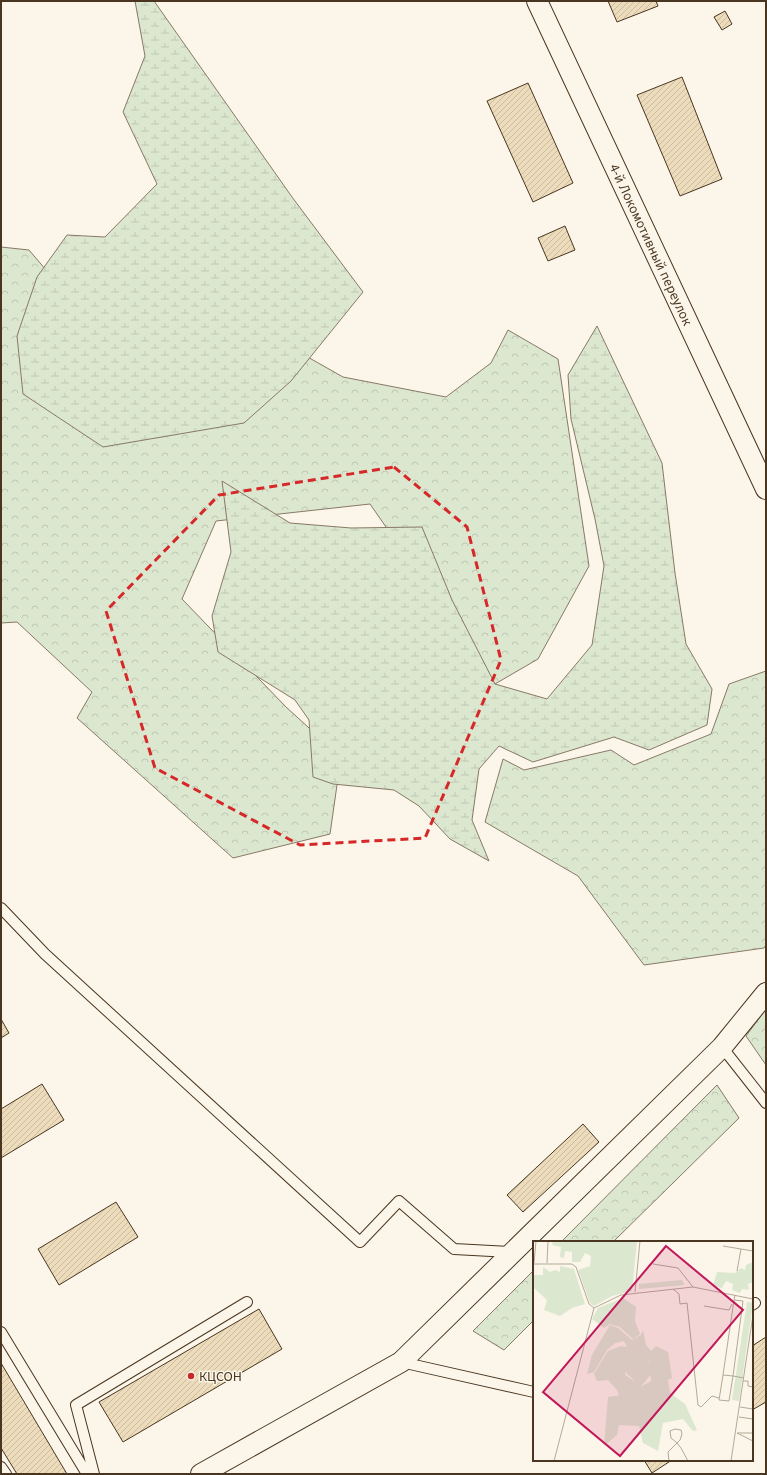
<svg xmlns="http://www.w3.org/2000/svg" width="767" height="1475" font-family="'Source Sans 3',sans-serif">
<defs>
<pattern id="forest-crowns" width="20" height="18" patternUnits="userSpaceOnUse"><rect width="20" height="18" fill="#dce7d0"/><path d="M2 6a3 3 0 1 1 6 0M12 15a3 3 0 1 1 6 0" fill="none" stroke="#bec7b2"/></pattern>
<pattern id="wetland-marsh" width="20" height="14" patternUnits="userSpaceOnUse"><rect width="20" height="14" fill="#dce7d0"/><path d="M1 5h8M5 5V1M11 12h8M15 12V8" fill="none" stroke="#bec7b2"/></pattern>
<pattern id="building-hatch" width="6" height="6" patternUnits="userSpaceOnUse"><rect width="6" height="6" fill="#ecdcbc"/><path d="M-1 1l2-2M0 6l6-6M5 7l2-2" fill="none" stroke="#ccbda1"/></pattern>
</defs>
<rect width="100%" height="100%" fill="#fbf6e9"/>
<!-- forest -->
<path fill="url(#forest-crowns)" stroke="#887966" d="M1,247L29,250L69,297L267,334L343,377L446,397L491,363L508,330L558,359L589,566L538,659L495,684L370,504L216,521L182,599L286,707L341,757L330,834L233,858L77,718L92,692L17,622L1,623Z
M766,671V945L764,948L644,965L578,876L485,822L503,759L524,770L611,750L634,765L711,734L729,684Z
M766,1009V1065L746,1036Z
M717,1085L739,1118L613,1242H561Z
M534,1270V1320L504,1350L473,1331Z"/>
<!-- wetland -->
<path fill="url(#wetland-marsh)" stroke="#887966" d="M135,1H154L292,197L363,292L291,381L244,423L103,447L23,394L17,336L37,277L67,235L105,237L157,184L123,112L145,56Z
M597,326L662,463L675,573L686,644L712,689L707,725L649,750L614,737L533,762L499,746L479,769L472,820L489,861L450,839L419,806L394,790L333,784L313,777L309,720L295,700L218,652L212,616L231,552L222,481L290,523L351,528L422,527L452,600L495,684L547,699L592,645L604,566L595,519L571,419L568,375Z"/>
<!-- building -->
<path fill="url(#building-hatch)" stroke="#4a3520" d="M608,1H656L658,6L617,22Z
M725,11L732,24L722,30L714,17Z
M682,77L722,179L680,196L637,95Z
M528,83L573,183L533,202L487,101Z
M565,226L575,250L548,261L538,238Z
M1,1019L9,1033L1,1038Z
M42,1084L64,1120L1,1158V1109Z
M583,1124L599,1142L523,1212L507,1195Z
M116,1202L138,1237L59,1285L38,1249Z
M259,1309L282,1349L123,1442L99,1402Z
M766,1337V1402L752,1410V1346Z
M1,1363L67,1474H17L1,1448Z
M644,1460H672L652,1473Z"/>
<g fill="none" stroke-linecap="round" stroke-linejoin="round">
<!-- service casing -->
<g stroke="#4a3520" stroke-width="12">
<path id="service" d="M1,908L45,954L360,1242L399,1201L454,1249L512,1252
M722,1047L766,1103
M752,1305L755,1303
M1,1332L87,1474
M401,1362L534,1392
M1,1467L6,1474
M94,1474L76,1405L247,1302"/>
</g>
<!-- minor casing -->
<g stroke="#4a3520" stroke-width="22">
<g id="minor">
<path id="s1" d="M537,1L766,489"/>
<path d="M201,1474L401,1362L722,1047L766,993"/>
</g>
</g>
<!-- service -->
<use href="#service" stroke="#fbf6e9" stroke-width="10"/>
<!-- minor -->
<use href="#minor" stroke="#fbf6e9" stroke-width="20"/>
</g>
<!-- marked area -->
<path fill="none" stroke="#d62828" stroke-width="3" stroke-dasharray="8 5" stroke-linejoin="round" d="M394,467L467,527L501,660L425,838L300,845L155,768L106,611L219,495Z"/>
<!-- markers -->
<circle fill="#c62828" stroke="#fbf6e9" stroke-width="1.5" cx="191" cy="1376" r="4"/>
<g text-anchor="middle" stroke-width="3" stroke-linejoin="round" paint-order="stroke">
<!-- street labels -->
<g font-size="14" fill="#4a3520" stroke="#fbf6e9">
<text dy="5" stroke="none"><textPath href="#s1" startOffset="269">4-й Локомотивный переулок</textPath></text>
</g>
<!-- poi labels -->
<g font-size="14" fill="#4a3520" stroke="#fbf6e9" text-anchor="start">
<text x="199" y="1381">КЦСОН</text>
</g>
</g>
<!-- overview -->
<g transform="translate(533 1241)">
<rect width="220" height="220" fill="#fbf6e9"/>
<path d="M20,0H104L99,50L79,55L61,65L57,62L45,29L57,25L58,15L52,12L47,21H39V11L32,10L31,17L27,16L28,6L19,4ZM220,21V41L215,43L216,49L209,48L207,52L199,49L200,43L193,40L189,47L180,45L184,31L202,32L208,27L212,29L213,24ZM27,25L41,28L52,63L39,67L27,75L11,69L14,59L0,46V34H10V26L17,31L22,29L27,31ZM149,39L151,44L106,48V43ZM90,57L103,66L102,80L107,93L100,98L87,86L77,83L71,87L59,78L65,67ZM214,61L220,62L206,160L199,159ZM88,105L94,106L92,134L109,145L118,140L116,112L123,105L135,111L139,137L135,139L137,152L152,163L164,189L160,190L150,178L130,182L125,210L110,202L105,180L88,160L84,149L75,139L64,140L61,133L75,110Z" fill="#dce7d0"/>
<path d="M77,84L85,87L99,99L108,94L110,89L113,104L120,112L116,121L119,132L105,149L101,139L89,128L94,106L91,100L82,102L74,109L61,131L54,133L59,114ZM98,153L114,162L117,174L106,185L86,184L84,194L71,205L75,156Z" fill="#dce7d0"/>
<path fill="none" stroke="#b4a999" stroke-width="1" d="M190,5L220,10M1,22L3,0M14,22L15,0M0,23H39L43,26L56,63L61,67M120,23L145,27L160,46M204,30L208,8M140,48L146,53L147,63L154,62L165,164L168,166L179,155L186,157M102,51L107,0M202,54L201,59L210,60L200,135L196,160L186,159L190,134L200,135L211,137M171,65L196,69L199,63M61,67L88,54L160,46L220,58M190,134L201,59M210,140H215V145L220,146M207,166L220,168M206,176L220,178M220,192H204L220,200M21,220L61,67M136,220L135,211L147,199L149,193L148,189L142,188L137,190L138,197L143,201L144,202L148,207L155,220M198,220L220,74"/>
<path fill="#c2185b" fill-opacity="0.15" stroke="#c2185b" stroke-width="2" d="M133,5L210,69L87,215L10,151Z"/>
<rect width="220" height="220" fill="none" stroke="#4a3520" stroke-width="2"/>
</g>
<!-- border -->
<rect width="767" height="1475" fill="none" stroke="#4a3520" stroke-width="4"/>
</svg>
